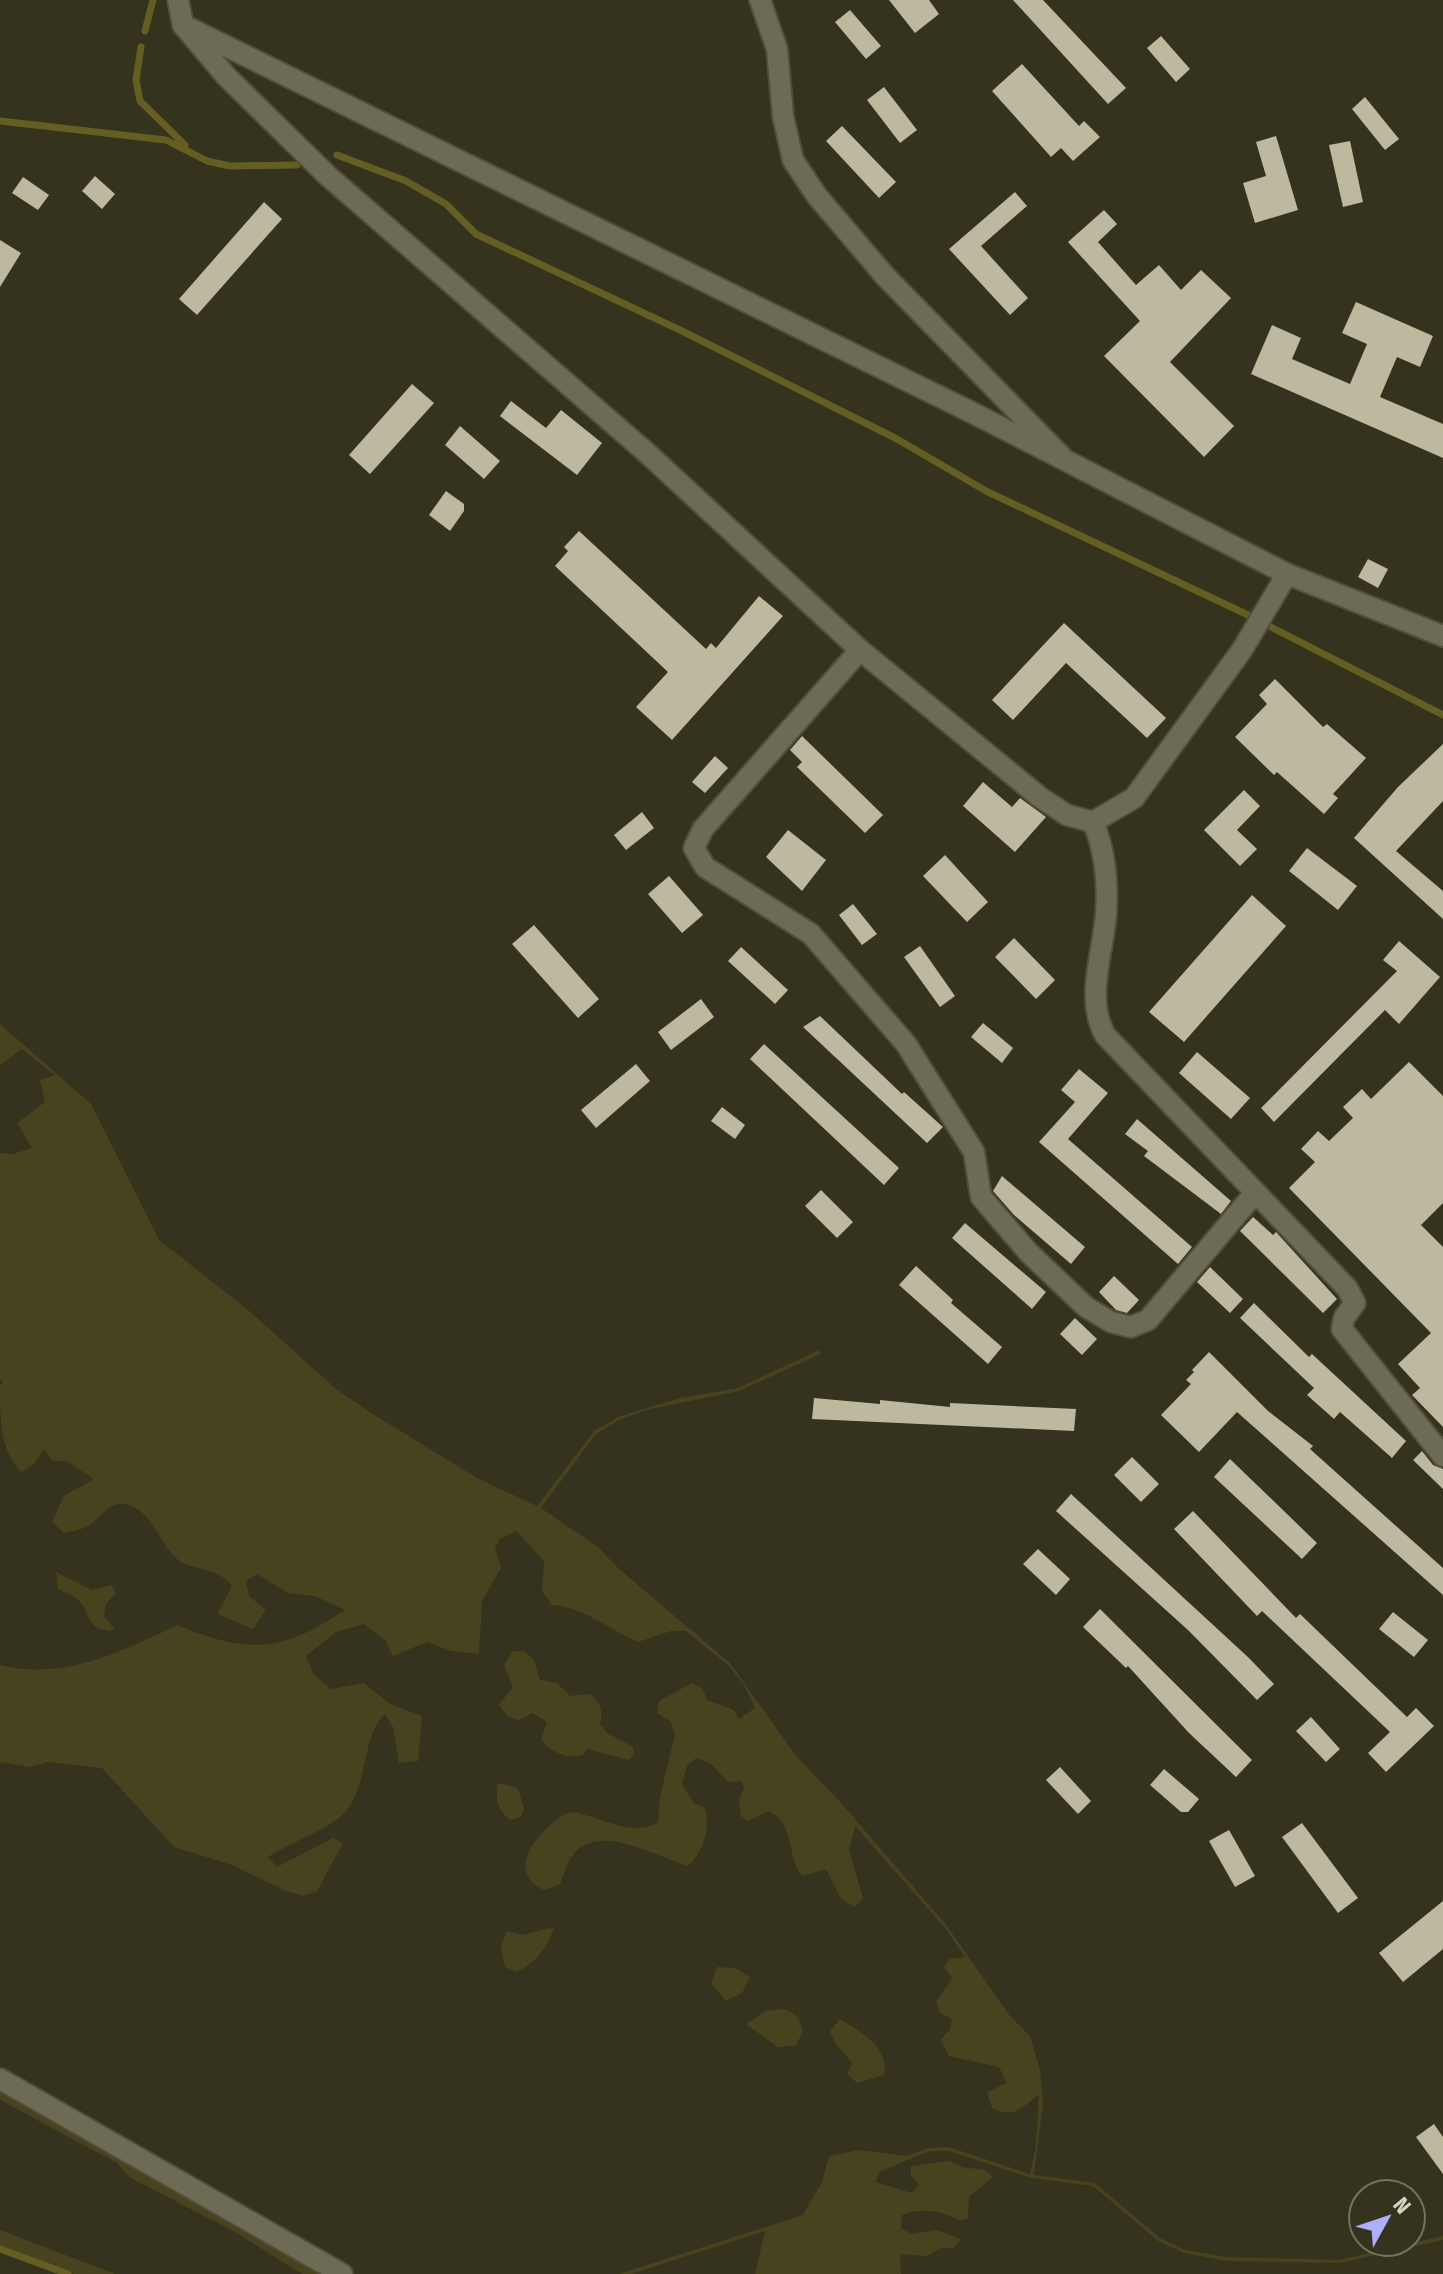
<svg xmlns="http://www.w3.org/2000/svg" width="1443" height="2274" font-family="'Fira Sans Condensed',sans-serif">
<rect width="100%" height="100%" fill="#35321d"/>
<!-- green -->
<path fill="#48431f" d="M0,1024L91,1104L159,1240L247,1309L335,1388L371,1413L479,1479L537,1506L594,1431L618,1417L680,1398L738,1388L819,1350L821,1354L739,1391L646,1410L619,1420L596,1434L541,1508L598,1547L618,1568L730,1663L797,1757L842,1804L947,1926L1010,2016L1030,2036L1040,2070L1043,2103L1034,2175L1095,2183L1160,2238L1185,2250L1227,2257L1339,2260L1443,2236V2240L1340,2263L1227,2261L1184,2253L1158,2241L1093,2186L1031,2178L949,2151H929L879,2172L876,2182L912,2193L919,2185L911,2176V2166L949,2161L962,2167L985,2170L993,2177L969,2197L968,2218L960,2221C943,2211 921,2207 902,2215L901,2228L912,2234L936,2230L961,2239L954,2248H941L927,2256L900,2254L901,2274H755L765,2231L631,2274H619L803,2215L822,2182L829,2156L859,2150L906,2156L929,2148L949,2147L1030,2174L1036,2146L1039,2094C1025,2106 1012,2120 992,2108L987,2092L1007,2083L999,2067L949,2056L940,2040L950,2030L952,2019L940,2013L936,2002L952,1978L944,1967L949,1959L965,1957L945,1928L855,1826L849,1850L863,1898L855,1907L841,1899L826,1869L802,1876C785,1852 796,1824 768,1811L748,1821L741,1816L739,1800L744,1788L741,1781L728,1782L710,1763L696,1758L687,1766L682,1784L694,1803L705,1808C711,1827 703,1853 688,1866C657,1858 599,1821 573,1855C567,1862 564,1875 560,1884L544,1890C503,1871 539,1830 565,1814L574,1812C599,1817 634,1838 658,1822L660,1797L675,1734L671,1722L657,1713L659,1701L692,1683L703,1689L707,1700L734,1710L739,1719L755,1708L744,1685L728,1665L686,1631H671L638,1642C611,1630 581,1606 552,1605L542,1591L544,1561L516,1531L500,1539L495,1548L501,1568L482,1601L479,1654L451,1651L427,1642L393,1656L386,1641L364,1624L336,1632L306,1656L314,1675L331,1689L364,1683L390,1704L422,1716L418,1761L399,1763L393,1727L385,1714C361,1737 369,1785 345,1812C329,1830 289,1843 268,1857L277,1867L333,1838L343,1843L317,1891L303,1896L286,1891L232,1865L174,1847L102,1768L48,1762L30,1767L0,1762V1665C62,1681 122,1652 177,1625C248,1654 281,1653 345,1610L315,1596L288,1593L257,1574L246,1581L249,1596L266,1610L253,1629L217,1614L232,1586C213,1562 190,1574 174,1556C158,1540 150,1508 124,1504C107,1502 100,1520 88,1526C81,1530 72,1531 64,1533L52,1522L64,1496L94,1479L66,1461H53L44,1449L34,1464L21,1472C0,1450 0,1421 0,1385L4,1382L0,1380V1153L12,1154L32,1148L17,1123L45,1102L40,1080L55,1075L22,1049L0,1065Z
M56,1572L92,1590L111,1585L116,1593L106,1604L104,1616L115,1630C90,1633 91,1618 81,1603C76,1596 65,1593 58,1589Z
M513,1651H524L534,1660L540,1680L557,1683L570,1696L590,1694C601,1704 603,1709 600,1724L607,1733L632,1746L635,1753L629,1760L587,1749L583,1755C564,1759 552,1753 541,1739L547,1722L533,1713L519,1720L508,1717L499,1705L513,1687L504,1665Z
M498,1783L518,1788L524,1809L521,1817L510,1820C497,1810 495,1798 498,1783Z
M554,1927C548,1947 535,1965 515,1972L505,1967L501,1945L507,1931L523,1935Z
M717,1967L735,1968L750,1977L742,1993L726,2001L711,1983Z
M784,2009C797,2013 800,2020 803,2032L795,2046L778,2047L746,2024L766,2011Z
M840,2019C862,2033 889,2046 884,2075L857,2083L847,2073L852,2064C844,2049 837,2051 830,2031Z
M0,2092L325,2274H302L233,2231L129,2177L117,2163L0,2100Z
M0,2230L115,2274H74L0,2247Z"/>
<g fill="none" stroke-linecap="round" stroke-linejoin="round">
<!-- stream -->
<path stroke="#655e23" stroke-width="7" d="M145,31L153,0
M141,47L136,80L140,101L185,145
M0,121L166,140L207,161L230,166L297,165
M337,155L406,181L446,204L476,234L682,331L897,439L986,491L1248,615
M1271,627L1443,715
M0,2249L68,2274"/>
</g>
<!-- building -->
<path fill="#bcb99f" d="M889,0H929L939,14L915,33Z
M1013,0H1043L1126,88L1108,104Z
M850,10L881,46L866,59L835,22Z
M1161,36L1190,69L1176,82L1147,48Z
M1022,64L1079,126L1084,121L1100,137L1073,161L1061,148L1051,157L992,91Z
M884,87L917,130L900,143L867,100Z
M1365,97L1399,139L1385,150L1352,109Z
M842,126L896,182L879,198L826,141Z
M1276,136L1298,210L1255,223L1243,183L1266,176L1256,142Z
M1350,141L1363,202L1343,207L1329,145Z
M95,176L115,194L102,209L82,191Z
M23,177L49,195L38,210L12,193Z
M1015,192L1027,206L981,246L1028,298L1010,315L949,249Z
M264,202L282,219L197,315L179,299Z
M1104,210L1117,224L1098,242L1136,285L1159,265L1181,290L1201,270L1231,298L1170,362L1234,426L1204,457L1104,356L1140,321L1068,242Z
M0,240L21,253L0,287Z
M1356,302L1433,336L1420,367L1397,357L1380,397L1443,424V458L1251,374L1272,325L1301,338L1292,359L1350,384L1367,344L1342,333Z
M412,384L434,403L370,474L349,455Z
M511,401L546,428L561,410L602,443L577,475L500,416Z
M460,426L500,461L484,479L445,445Z
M446,491L464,504V511L450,531L429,515Z
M579,531L706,649L711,643L716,648L759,596L783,616L672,740L636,707L668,672L555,566L568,551L564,547Z
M1368,559L1388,569L1378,588L1358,577Z
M1064,623L1166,718L1147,738L1066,663L1013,720L992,700Z
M1275,679L1323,727L1327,724L1366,758L1333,794L1338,798L1324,814L1277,772L1274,775L1235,737L1267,704L1259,695Z
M802,736L883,815L865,833L797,767L802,762L790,750Z
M1443,744V801L1396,851L1443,891V919L1354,838L1398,787Z
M715,756L728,768L705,793L692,782Z
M983,782L1012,807L1020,798L1046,817L1015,852L963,806Z
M1244,790L1260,806L1237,830L1257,849L1240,866L1204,830Z
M642,812L654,828L626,850L614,835Z
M788,830L826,860L802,891L766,857Z
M1307,848L1357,886L1338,910L1289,871Z
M945,855L988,902L967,922L923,876Z
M669,876L703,915L682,933L648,894Z
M1252,895L1286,926L1184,1042L1149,1012Z
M853,904L877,934L862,945L839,915Z
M534,925L599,999L578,1018L512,944Z
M1014,938L1055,980L1036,999L995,957Z
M1399,941L1440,977L1399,1024L1385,1010L1274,1122L1261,1108L1397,971L1383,960Z
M920,946L955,996L940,1007L904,957Z
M741,947L788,990L775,1004L728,961Z
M701,999L714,1017L671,1050L658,1032Z
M820,1016L902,1094L904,1092L943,1127L927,1143L803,1027Z
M983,1023L1013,1048L1002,1063L971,1037Z
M764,1044L899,1168L884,1185L750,1059Z
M1197,1052L1250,1098L1231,1119L1179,1073Z
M1409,1062L1443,1096V1203L1421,1225L1443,1247V1427L1412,1395L1420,1388L1398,1364L1431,1333L1289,1188L1315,1162L1301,1149L1318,1131L1329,1141L1353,1118L1343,1107L1362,1089L1371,1099Z
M636,1064L650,1081L596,1128L581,1110Z
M1079,1069L1108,1093L1068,1139L1192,1247L1178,1264L1039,1142L1075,1102L1061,1090Z
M722,1107L745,1125L735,1139L711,1121Z
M1137,1119L1231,1201L1221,1214L1144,1156L1148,1151L1125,1134Z
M1002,1176L1085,1247L1071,1264L1014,1215L993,1191Z
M821,1190L853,1222L837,1238L805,1206Z
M1253,1217L1273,1235L1276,1232L1337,1299L1323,1313L1240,1231Z
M965,1223L1046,1292L1032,1309L952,1238Z
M916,1266L953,1300L951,1303L1002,1347L988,1364L899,1285Z
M1210,1267L1243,1299L1230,1313L1197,1282Z
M1114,1276L1139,1300L1127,1313L1116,1310L1099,1292Z
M1254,1303L1309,1357L1312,1354L1406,1441L1392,1458L1340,1412L1334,1419L1307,1395L1314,1388L1240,1318Z
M1075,1318L1097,1339L1082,1355L1060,1334Z
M1209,1352L1268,1411L1313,1446L1310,1449L1443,1568V1595L1237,1412L1199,1452L1161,1415L1191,1384L1186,1380L1194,1372L1192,1370Z
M814,1398L880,1404V1400L950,1407V1403L1076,1409L1074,1431L812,1419Z
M1422,1451L1433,1465L1443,1469V1489L1413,1460Z
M1132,1457L1159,1484L1141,1502L1114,1475Z
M1230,1459L1317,1543L1302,1559L1214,1477Z
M1071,1494L1249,1658L1274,1684L1257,1700L1188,1630L1056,1511Z
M1193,1511L1296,1618L1300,1614L1407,1717L1416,1708L1434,1726L1386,1772L1368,1753L1390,1732L1262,1611L1257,1616L1174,1529Z
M1038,1549L1070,1579L1056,1595L1023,1564Z
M1100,1609L1252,1760L1236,1777L1189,1733L1128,1666L1126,1668L1083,1627Z
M1393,1612L1428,1640L1414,1657L1379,1629Z
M1311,1717L1340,1749L1326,1762L1296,1731Z
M1060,1767L1091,1801L1078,1814L1046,1780Z
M1164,1769L1199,1799L1188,1812H1181L1150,1785Z
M1302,1823L1358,1898L1338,1913L1282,1837Z
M1229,1830L1255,1876L1235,1887L1209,1841Z
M1443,1901V1949L1403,1982L1379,1953Z
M1434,2124L1443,2137V2174L1416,2137Z"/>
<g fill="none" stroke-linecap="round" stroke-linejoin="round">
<!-- minor casing -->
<g stroke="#514e3b" stroke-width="24">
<path id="minor" d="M178,0L183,25L226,76L328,176L647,453L860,650L1041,798L1067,815L1093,822L1134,798L1242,650L1287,574
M760,0L777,49L783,116L793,160L817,196L885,276L1061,456
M860,650L703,829L694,848L705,867L811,934L906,1044L974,1152L981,1197L1029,1253L1086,1307L1111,1322L1131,1327L1148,1320L1254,1194
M1093,822C1105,850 1108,883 1106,914C1103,954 1085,998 1105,1035L1347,1288L1355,1303L1344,1318L1342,1329L1443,1456
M0,2079L342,2274"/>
</g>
<!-- tertiary casing -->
<g stroke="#514e3b" stroke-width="24">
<path id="tertiary" d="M183,25L975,414L1287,574L1443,636"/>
</g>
<!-- minor -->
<use href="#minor" stroke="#6e6b54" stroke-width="20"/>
<!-- tertiary -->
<use href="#tertiary" stroke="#6e6b54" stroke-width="20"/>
</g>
<!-- north arrow -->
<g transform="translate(1387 2218) rotate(50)"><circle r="38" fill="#35321d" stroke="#757261" stroke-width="2"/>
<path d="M0-6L14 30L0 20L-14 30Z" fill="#acaffb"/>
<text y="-12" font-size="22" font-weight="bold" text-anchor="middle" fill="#d5d3c6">N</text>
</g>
</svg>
